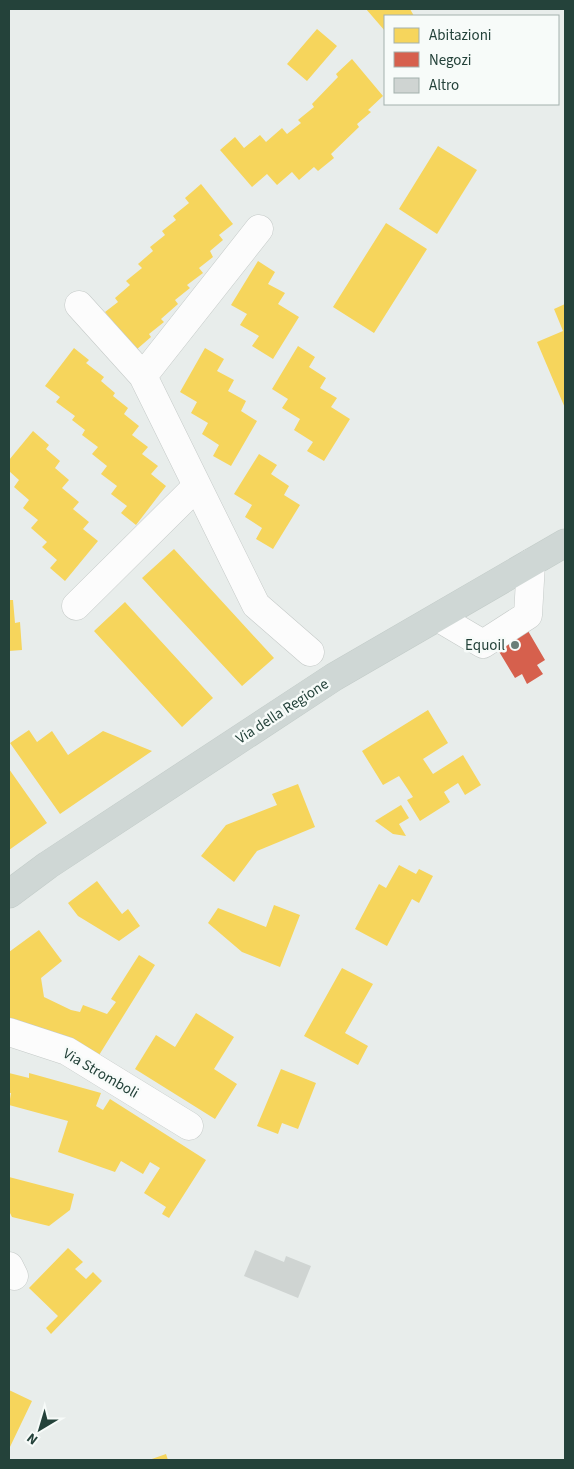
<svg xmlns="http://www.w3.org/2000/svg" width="574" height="1469" font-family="'Source Sans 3',sans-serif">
<rect width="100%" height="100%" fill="#e8edeb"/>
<!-- homes -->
<path fill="#f6d55c" d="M366,9H410L414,16H385V31Z
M317,29L337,46L307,81L287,64Z
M352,59L383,96L368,110L371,112L357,124L359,127L331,154L334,158L318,171L314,167L299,180L292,172L277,185L267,174L252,187L220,150L235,137L244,148L260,135L266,142L282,128L287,134L301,123L298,120L314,107L312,104L338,77L336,74Z
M438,146L477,170L437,234L399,209Z
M201,184L233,224L219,235L223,240L210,251L213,257L199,268L203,273L187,285L190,288L175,300L178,304L161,319L164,322L149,334L151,337L136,350L105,312L118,302L115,298L130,285L126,281L142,268L138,264L153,251L150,247L165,235L162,231L176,220L173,216L189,203L185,198Z
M386,223L427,249L374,333L333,307Z
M258,261L275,272L268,284L285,293L278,304L299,317L273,359L252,346L259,336L240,325L247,314L231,305Z
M565,304V408L537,342L563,331L554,309Z
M298,346L315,357L309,367L326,378L320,388L337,398L331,407L350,419L324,461L307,451L313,442L294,430L300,419L282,408L288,399L272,389Z
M74,348L89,360L86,363L104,377L101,381L115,393L113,396L128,408L124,414L139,426L132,435L148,447L142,454L158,466L151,474L166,486L136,525L121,513L127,506L111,494L117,486L101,474L107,466L92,454L98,447L82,435L85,430L72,420L75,416L56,402L60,397L45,386Z
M205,348L224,359L217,371L234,380L228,391L246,401L241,411L257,421L231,466L213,456L219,445L202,434L208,423L191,413L197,402L180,392Z
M33,431L49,445L46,449L60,461L55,468L69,480L62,488L79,502L73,509L89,522L83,529L98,541L65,581L50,568L57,560L42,547L47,542L31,528L38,520L23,508L29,500L14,487L19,480L9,471V460Z
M259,454L277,465L271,474L289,486L284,495L300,505L273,549L256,539L262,528L245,517L252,505L234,494Z
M174,549L274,658L242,686L142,578Z
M9,600H13L15,623L20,622L22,650L9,651Z
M125,602L213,698L182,727L94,631Z
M428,710L448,743L423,759L433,774L463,755L481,785L465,795L458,783L444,792L450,802L420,821L407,800L413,797L399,776L383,785L362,751Z
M29,730L37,742L52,731L68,755L103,731L152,751L60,814L10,743Z
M9,769L47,823L9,850Z
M298,784L315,827L257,851L234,882L201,856L226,825L277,805L272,794Z
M401,805L409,818L399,824L406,836L393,834L375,821Z
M399,865L416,874L419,869L433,876L419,903L412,899L387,946L355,929L379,884L386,888Z
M97,881L122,914L128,909L140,926L119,941L78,916L68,903Z
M274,905L300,915L280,967L242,952L208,923L218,908L266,927Z
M39,930L62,961L41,978L44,997L71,1010L80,1012L83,1005L107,1014L116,1002L111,999L139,955L155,965L96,1060L63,1038L9,1018V952Z
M342,968L373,984L345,1033L368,1046L358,1065L304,1036Z
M196,1013L234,1037L214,1069L237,1084L215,1119L135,1069L156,1035L175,1047Z
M281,1069L316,1083L298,1129L282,1123L278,1134L257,1126Z
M9,1073L29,1078V1073L101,1093L96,1106L103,1110L110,1099L206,1160L169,1218L162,1214L166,1207L144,1193L160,1168L150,1162L143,1174L121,1161L115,1172L58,1152L68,1121L9,1105L11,1093H9Z
M9,1177L74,1194L70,1210L49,1226L12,1217L9,1211Z
M68,1248L83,1262L75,1269L86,1279L93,1272L102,1281L51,1334L46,1328L58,1316L29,1288Z
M9,1390L32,1401L9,1449Z
M166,1454L168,1460H149Z"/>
<!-- shops -->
<path fill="#d6604d" d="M517,612L545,660L537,665L543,674L527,684L522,674L515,678L486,630Z"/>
<!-- building -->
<path fill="#cfd4d2" d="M255,1250L284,1262L286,1256L311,1266L298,1298L244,1276Z"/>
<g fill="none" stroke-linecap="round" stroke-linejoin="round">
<!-- minor casing -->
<g stroke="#c5cac8" stroke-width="29">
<path id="minor" d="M79,305L143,376L256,605L310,652
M143,376L259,229
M76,606L197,486
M439,618L483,644L528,615L531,563
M9,1032L67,1051L189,1126
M9,1266L14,1276"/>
</g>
<!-- major casing -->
<g stroke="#c3ccc9" stroke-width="29">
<path id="major" d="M9,894L48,865L334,677L565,543"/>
</g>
<!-- minor -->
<use href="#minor" stroke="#fcfcfc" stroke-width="28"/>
<!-- major -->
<use href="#major" stroke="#cfd7d5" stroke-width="28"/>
</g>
<!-- markers -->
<circle fill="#697e78" stroke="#f7fbf9" stroke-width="2" cx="515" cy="645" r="5"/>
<g text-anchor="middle" stroke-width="5" stroke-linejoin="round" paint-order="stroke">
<!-- poi labels -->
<g font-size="15" fill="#24423a" stroke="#f7fbf9" text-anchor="end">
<text x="505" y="650">Equoil</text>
</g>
<!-- street labels -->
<g font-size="15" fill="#24423a" stroke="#f7fbf9">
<text transform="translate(282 711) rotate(-33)" y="5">Via della Regione</text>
<text transform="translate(101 1073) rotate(30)" y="5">Via Stromboli</text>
</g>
</g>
<!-- border -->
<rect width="574" height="1469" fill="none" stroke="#24423a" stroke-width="20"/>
<!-- legend -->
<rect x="384" y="15" width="175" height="90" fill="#f7fbf9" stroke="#a3b1ad"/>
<rect x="394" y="28" width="25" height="15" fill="#f6d55c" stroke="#a3b1ad"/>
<text x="429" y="40" font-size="15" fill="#24423a">Abitazioni</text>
<rect x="394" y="52" width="25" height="15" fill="#d6604d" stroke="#a3b1ad"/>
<text x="429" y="65" font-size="15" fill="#24423a">Negozi</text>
<rect x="394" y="78" width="25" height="15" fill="#cfd4d2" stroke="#a3b1ad"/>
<text x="429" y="90" font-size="15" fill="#24423a">Altro</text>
<!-- north arrow -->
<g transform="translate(40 1429) rotate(218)" stroke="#f7fbf9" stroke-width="4" paint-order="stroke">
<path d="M0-4L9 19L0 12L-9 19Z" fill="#24423a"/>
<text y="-8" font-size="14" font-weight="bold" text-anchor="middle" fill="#24423a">N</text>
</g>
</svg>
